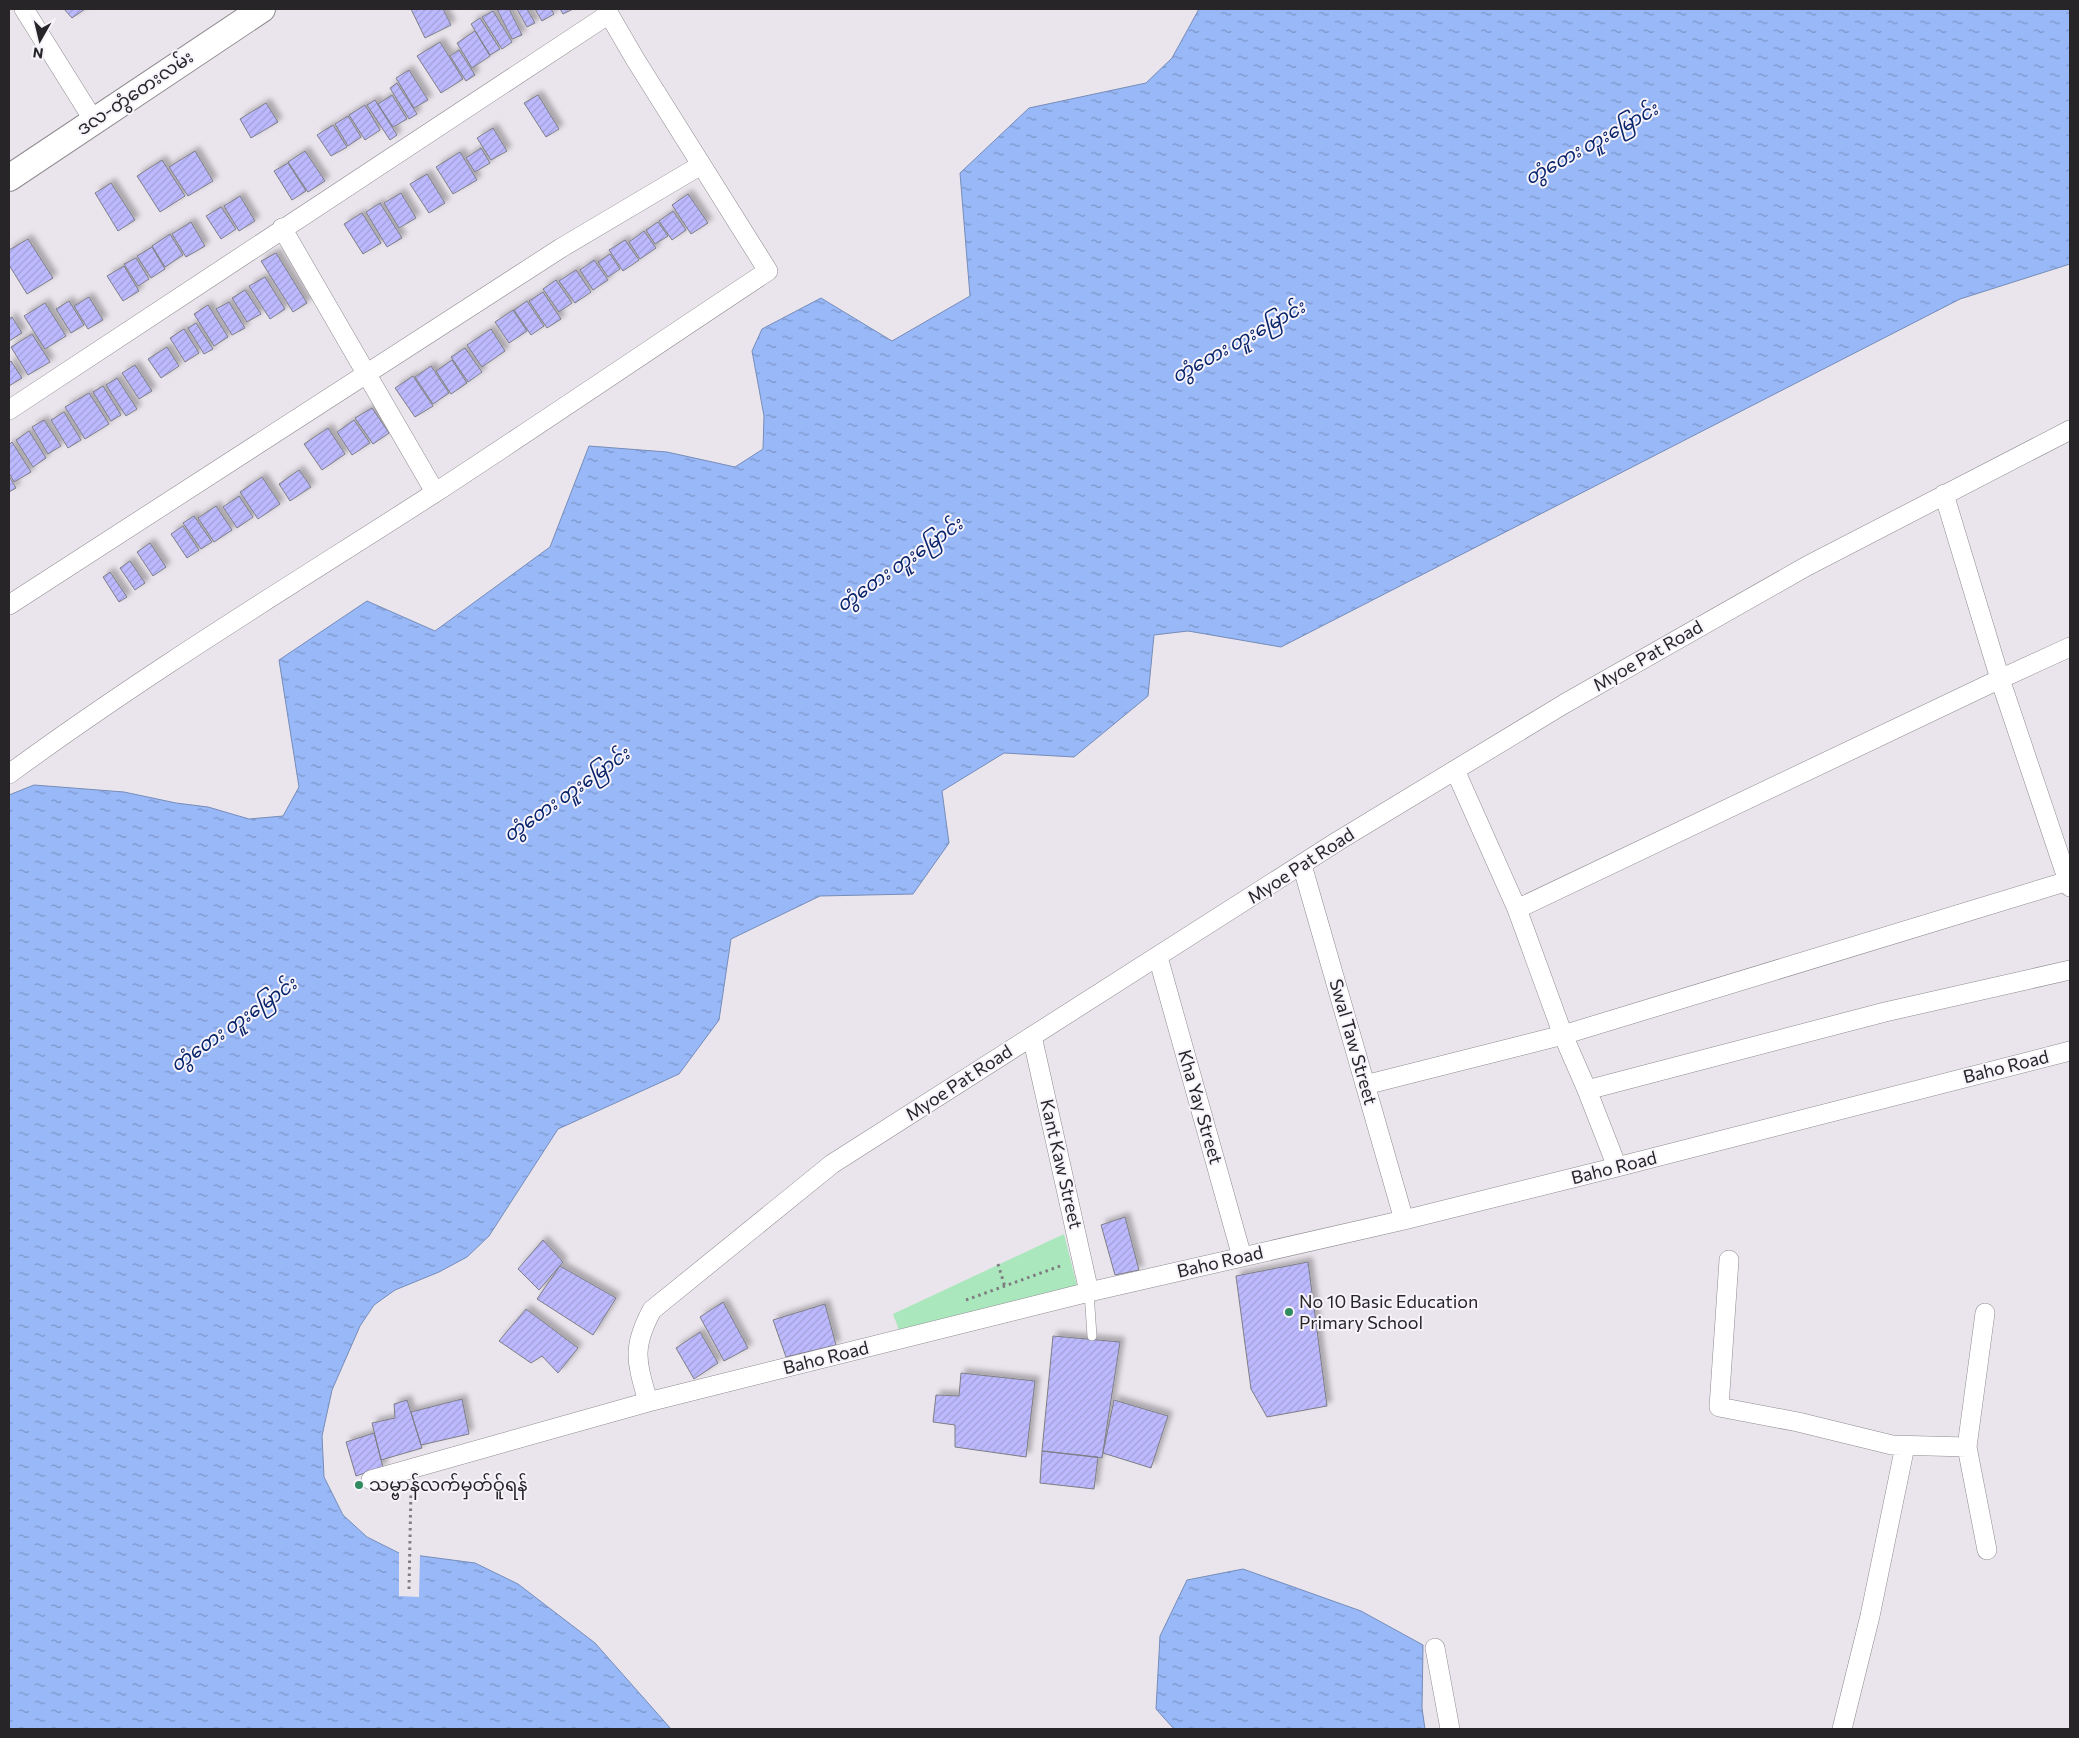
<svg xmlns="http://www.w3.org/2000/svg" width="2079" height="1738" font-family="Commissioner,'Noto Sans Myanmar',sans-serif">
<defs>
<pattern id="water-ripples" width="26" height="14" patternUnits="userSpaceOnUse" patternTransform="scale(1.25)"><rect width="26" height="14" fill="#98b8f7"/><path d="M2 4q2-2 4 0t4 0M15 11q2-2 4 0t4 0" fill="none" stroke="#7c95c8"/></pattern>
<pattern id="building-hatch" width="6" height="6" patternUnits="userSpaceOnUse" patternTransform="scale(1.25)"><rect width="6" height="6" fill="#bcb9fe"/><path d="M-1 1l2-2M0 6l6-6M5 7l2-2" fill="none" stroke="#a29fda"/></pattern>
<filter id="shadow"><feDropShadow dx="4.5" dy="-4.5" stdDeviation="2.5" flood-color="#0004"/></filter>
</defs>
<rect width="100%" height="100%" fill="#eae5ec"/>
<!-- park -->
<path fill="#aae7bd" d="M1064,1234L1078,1290L901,1335L893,1314Z"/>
<!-- water -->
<path fill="url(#water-ripples)" stroke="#768cb9" d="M1199,9H2070V264L1960,299L1281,647L1188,631L1154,635L1148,696L1074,757L1004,753L942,791L949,843L913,894L820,896L731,939L719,1020L679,1074L558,1129L489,1236L467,1257L439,1272L395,1290L374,1305L360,1326L332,1390L322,1436L324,1477L343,1515L367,1537L399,1553L475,1563L518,1584L595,1643L671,1729H9V795L34,785L124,792L176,803L208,807L249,819L283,816L299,787L279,660L367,601L435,631L550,547L589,446L667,452L735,467L763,449L764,416L752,351L762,329L821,298L892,341L970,296L960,173L1029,108L1146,83L1172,58Z
M1243,1569L1361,1611L1423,1645L1422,1708L1425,1729H1174L1156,1709L1160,1636L1187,1580Z"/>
<!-- pier -->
<path fill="#eae5ec" d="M399,1550L420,1553L419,1597L399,1596Z"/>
<!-- building -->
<path fill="url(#building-hatch)" stroke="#7e7e85" filter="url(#shadow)" d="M64,9H85L72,18Z
M411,9H443L451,25L425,38Z
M497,9H509L522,35L512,39Z
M517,9H527L535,23L527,27Z
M535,9H551L554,14L542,21Z
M560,9H573L563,14Z
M493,11L512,42L502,49L482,17Z
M480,18L500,49L490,55L471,24Z
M475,31L490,56L472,68L457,43Z
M440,42L463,79L441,93L417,56Z
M459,50L475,75L466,81L450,56Z
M409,70L428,100L414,108L396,78Z
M397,83L417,114L409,119L390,88Z
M392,95L407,119L393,127L378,104Z
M538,95L559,129L546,137L524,103Z
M375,100L397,135L390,140L367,105Z
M266,103L278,122L251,138L240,119Z
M365,105L380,130L365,140L349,115Z
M348,116L361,137L348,146L335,124Z
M333,125L347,147L331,156L317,135Z
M493,128L507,151L491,160L477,138Z
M481,148L490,163L475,172L466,158Z
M195,151L213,181L188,196L169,167Z
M305,151L325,181L308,192L288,162Z
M460,152L477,180L453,194L436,167Z
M162,160L185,196L160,212L137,176Z
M288,163L306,191L292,200L274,171Z
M427,174L445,203L429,213L410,184Z
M111,183L135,220L118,231L95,193Z
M401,193L416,218L399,228L384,203Z
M688,194L708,223L691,234L672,205Z
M240,196L255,221L239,231L224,206Z
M380,203L402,238L387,247L366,212Z
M221,207L236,229L221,239L206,216Z
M673,211L686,230L672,240L659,221Z
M362,213L381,243L363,254L344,224Z
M191,222L205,246L186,257L172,234Z
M658,222L668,236L655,244L646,230Z
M644,231L656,248L640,259L629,242Z
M170,234L183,255L165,267L152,246Z
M28,239L53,278L27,294L9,265V250Z
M625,240L639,260L623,271L609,250Z
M152,247L165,269L151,278L137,256Z
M276,253L307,303L293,312L261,261Z
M610,254L620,269L608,277L598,262Z
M136,258L149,279L138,286L124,264Z
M594,260L608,280L593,290L580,270Z
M124,266L139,291L123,301L107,276Z
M576,270L591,292L575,303L559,281Z
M265,277L285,309L270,319L249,286Z
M556,280L572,303L559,312L543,289Z
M245,290L261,314L247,322L232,298Z
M543,292L561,319L547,328L529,301Z
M89,297L103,320L88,329L74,306Z
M69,301L84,325L71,333L56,309Z
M527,301L544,326L531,335L514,310Z
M229,302L245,328L232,335L216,309Z
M45,303L66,336L45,349L24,316Z
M208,305L228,337L214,346L194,314Z
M513,310L527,331L509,343L495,322Z
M12,317L22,333L9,341V319Z
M196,323L213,349L204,354L188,328Z
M184,329L199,353L185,362L170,338Z
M491,329L505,351L482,367L467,345Z
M32,334L50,362L28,375L11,347Z
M167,347L179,366L161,378L148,359Z
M465,348L482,372L468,382L451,357Z
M452,360L467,383L451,394L436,371Z
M11,361L22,378L9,386V363Z
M135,365L152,391L139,399L122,373Z
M431,366L449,393L433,404L415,377Z
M413,376L433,406L415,417L395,388Z
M117,378L137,409L126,416L106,385Z
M103,386L121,415L111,421L93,392Z
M89,393L109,424L85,439L65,407Z
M372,408L389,433L373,444L355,418Z
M64,412L81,440L68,448L51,420Z
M44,420L61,446L48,454L32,427Z
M354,420L370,443L352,455L337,432Z
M328,428L345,454L322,470L304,444Z
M29,431L46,458L33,467L16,440Z
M12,442L31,472L14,482L9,473V445Z
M299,470L311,487L290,501L279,484Z
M9,476L16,488L9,492Z
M262,477L280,504L258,519L240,492Z
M239,496L253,517L237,528L223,507Z
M216,506L232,530L214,542L198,518Z
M194,516L212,542L201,549L183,523Z
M183,526L199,550L187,558L171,534Z
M150,543L166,567L153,576L137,552Z
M130,561L145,583L135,590L120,568Z
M110,572L127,597L119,602L103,577Z
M1125,1217L1139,1270L1115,1275L1101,1225Z
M543,1240L563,1262L539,1290L518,1269Z
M1308,1262L1327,1406L1267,1417L1251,1389L1236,1276Z
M560,1266L616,1298L593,1335L537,1299Z
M723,1302L748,1348L724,1361L700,1317Z
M825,1304L836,1345L786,1357L773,1320Z
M526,1309L578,1348L558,1373L542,1356L531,1363L499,1341Z
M700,1332L718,1363L694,1379L676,1348Z
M1053,1336L1120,1342L1102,1458L1042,1451Z
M961,1373L1035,1381L1026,1457L955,1447V1425L933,1422L936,1395L959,1396Z
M462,1399L469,1434L421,1445L411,1412Z
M407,1400L422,1448L381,1460L372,1423L395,1418L394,1404Z
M1114,1400L1168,1416L1151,1468L1103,1453Z
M374,1433L383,1467L356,1476L346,1442Z
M1042,1451L1098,1457L1094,1489L1040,1483Z"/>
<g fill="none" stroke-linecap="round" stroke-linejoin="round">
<!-- lane casing -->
<g stroke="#8f8b91" stroke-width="10">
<path id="lane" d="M1089,1292L1092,1336"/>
</g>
<!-- street casing -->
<g stroke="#8f8b91" stroke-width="20">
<path id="street" d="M24,9L94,121
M282,228L435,492
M9,410L609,14
M1944,494L2000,679L2070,887
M9,605L561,248L701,165
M1455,770L1517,909L1563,1035L1587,1090L1617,1167
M9,774C145,674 290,586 433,494C545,421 656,345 768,271L635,59L606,9
M1302,865L1404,1220
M1517,909L2000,679L2070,647
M1158,957L1242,1257
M1032,1036L1089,1292
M1365,1085L1563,1035L2068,881
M1587,1090L1885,1012L2070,970
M1729,1260L1719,1407L1798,1422L1892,1445L1967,1447
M1985,1313L1967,1447L1987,1550
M648,1402C637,1362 631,1349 652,1310L832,1164L1338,841L1564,704L1807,566L2070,430
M371,1480L648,1402L1089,1292L1404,1220L1617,1167L2070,1051
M1435,1648L1450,1729
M1842,1729L1870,1616L1905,1446"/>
</g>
<!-- secondary casing -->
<g stroke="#8f8b91" stroke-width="28">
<path id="secondary" d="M9,178L262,9"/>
</g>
<!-- path -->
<path stroke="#7f7c80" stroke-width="3" stroke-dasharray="2.5 4" stroke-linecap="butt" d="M998,1264L1005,1287
M966,1300L1063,1265
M409,1589L411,1488"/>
<!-- lane -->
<use href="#lane" stroke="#fff" stroke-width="9"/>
<!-- street -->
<use href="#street" stroke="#fff" stroke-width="19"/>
<!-- secondary -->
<use href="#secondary" stroke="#fff" stroke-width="26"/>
</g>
<!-- markers -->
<g fill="#318b60" stroke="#f7f3fa" stroke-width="2">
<circle cx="1289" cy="1312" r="5"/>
<circle cx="359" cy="1485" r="5"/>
</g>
<g text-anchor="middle" stroke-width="4" stroke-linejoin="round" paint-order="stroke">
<!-- street labels -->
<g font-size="18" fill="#272528" stroke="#f7f3fa">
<text transform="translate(135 93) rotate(-34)" y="6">ဒလ-တွံတေးလမ်း</text>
<text transform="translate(1648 656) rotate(-30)" y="6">Myoe Pat Road</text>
<text transform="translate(1301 866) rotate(-33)" y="6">Myoe Pat Road</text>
<text transform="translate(1353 1042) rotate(74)" y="6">Swal Taw Street</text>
<text transform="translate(2006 1067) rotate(-14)" y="6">Baho Road</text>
<text transform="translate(959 1083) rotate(-33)" y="6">Myoe Pat Road</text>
<text transform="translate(1200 1107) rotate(74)" y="6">Kha Yay Street</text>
<text transform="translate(1061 1164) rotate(77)" y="6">Kant Kaw Street</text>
<text transform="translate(1614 1168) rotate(-14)" y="6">Baho Road</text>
<text transform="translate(1220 1262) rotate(-13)" y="6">Baho Road</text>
<text transform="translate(826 1358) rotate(-14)" y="6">Baho Road</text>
</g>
<!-- poi labels -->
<g font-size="18" fill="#272528" stroke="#f7f3fa" text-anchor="start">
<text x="1299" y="1308">No 10 Basic Education<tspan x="1299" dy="21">Primary School</tspan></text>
<text x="369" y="1491">သမ္ဗာန်လက်မှတ်ဝ်ူရန်</text>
</g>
<!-- water labels -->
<g font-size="19" font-style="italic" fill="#08246a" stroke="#f7f3fa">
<text transform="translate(1591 143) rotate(-29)" y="7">တွံတေး တူးမြောင်း</text>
<text transform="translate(1238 341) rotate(-29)" y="7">တွံတေး တူးမြောင်း</text>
<text transform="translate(899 564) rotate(-35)" y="7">တွံတေး တူးမြောင်း</text>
<text transform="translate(566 794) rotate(-35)" y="7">တွံတေး တူးမြောင်း</text>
<text transform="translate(233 1024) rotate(-35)" y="7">တွံတေး တူးမြောင်း</text>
</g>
</g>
<!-- border -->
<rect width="2079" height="1738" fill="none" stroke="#272528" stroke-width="20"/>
<!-- north arrow -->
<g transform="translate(40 40) rotate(188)" stroke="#f7f3fa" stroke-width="4" paint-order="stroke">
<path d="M0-4L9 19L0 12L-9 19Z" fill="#272528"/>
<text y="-8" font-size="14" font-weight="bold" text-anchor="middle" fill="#272528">N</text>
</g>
</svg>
